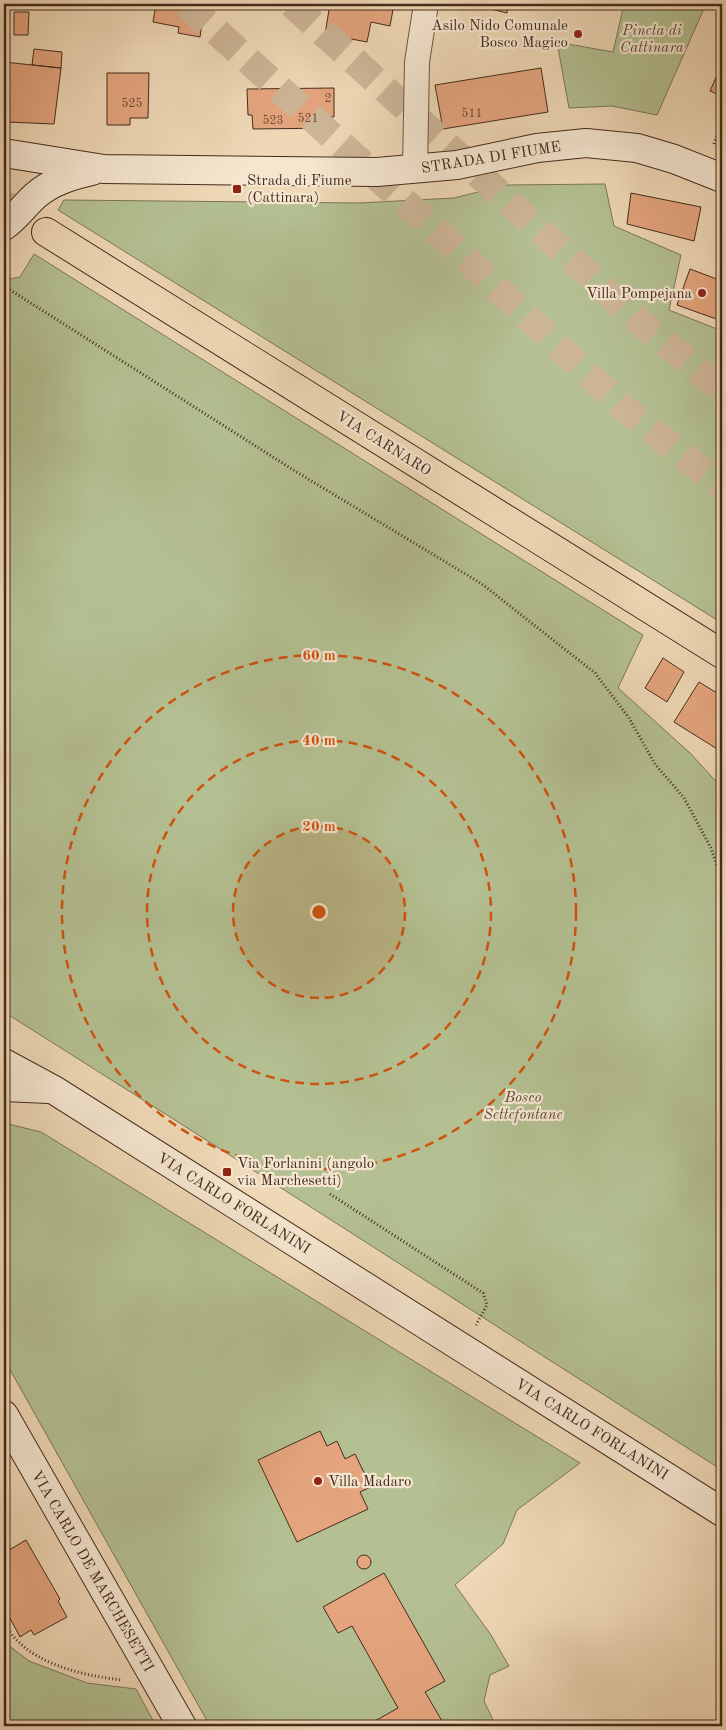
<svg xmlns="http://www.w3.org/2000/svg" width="726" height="1730" font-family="'Old Standard TT',serif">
<rect width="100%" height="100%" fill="#efd8b6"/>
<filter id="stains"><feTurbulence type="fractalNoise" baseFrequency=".004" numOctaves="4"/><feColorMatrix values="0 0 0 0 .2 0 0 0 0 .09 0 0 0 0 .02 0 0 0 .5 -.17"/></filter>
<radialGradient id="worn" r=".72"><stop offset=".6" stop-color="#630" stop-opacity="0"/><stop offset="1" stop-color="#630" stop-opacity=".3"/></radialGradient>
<!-- green -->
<path fill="#b4c092" stroke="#7d7658" d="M624,4H706L657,115L612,106L569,108L557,42L613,52Z
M605,184L614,226L681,255L669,310L722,331V623L58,210L64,200L359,203L454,198L506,185Z
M34,254L643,635L618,688L690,753L722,788V1470C482,1318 245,1163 4,1012V280L20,277Z
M4,1123L41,1132L580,1463L517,1510L503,1544L455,1585L491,1635L509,1666L490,1675L484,1701L496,1726H210L4,1359Z
M4,1642L29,1661L87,1683L136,1689L156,1726H4Z"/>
<!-- building -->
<path fill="#e4a57e" stroke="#462b1d" d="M156,4H205L200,37L178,33L179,27L153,22Z
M330,4H394L390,26L371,22L367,42L325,34Z
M470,4H508L507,13Z
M14,12H29L28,35H14Z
M34,49L62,52L61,68L32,65Z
M4,62L61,68L54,124L7,122V109H4Z
M722,64V96L710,91Z
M541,68L548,112L443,129L435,85Z
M107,73H149L148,118H130V125H107Z
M334,88V117H330V128L253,129L252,115H248L247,89Z
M631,193L701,207L694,241L627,224Z
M690,269L722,281V321L677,305Z
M663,658L684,672L667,702L645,688Z
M699,682L722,696V752L674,722Z
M320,1431L327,1446L337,1441L345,1459L355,1454L371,1487L360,1492L368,1509L297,1542L258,1460Z
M26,1540L60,1599L58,1601L67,1617L34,1635L31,1630L20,1637L4,1607V1553Z
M357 1562a7 7 0 1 1 14 0a7 7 0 1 1-14 0Z
M384,1573L445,1681L425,1692L445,1726H366L398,1708L352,1626L338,1633L323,1607Z"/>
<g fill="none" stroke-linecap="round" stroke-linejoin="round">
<!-- primary-tunnel -->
<path stroke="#cdb597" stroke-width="28" stroke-dasharray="28 14" stroke-linecap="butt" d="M4,204L46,232"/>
<!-- highway-tunnel -->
<path stroke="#cdb597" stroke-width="28" stroke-dasharray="28 14" stroke-linecap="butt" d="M186,4L428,223L627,411L722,486
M292,4L649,330L722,389"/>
<!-- street casing -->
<g stroke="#705643" stroke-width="26">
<path id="street" d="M415,169L417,62L426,4"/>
</g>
<!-- secondary casing -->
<g stroke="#462b1d" stroke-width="30">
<path id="secondary" d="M4,153L104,169L377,172L457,165L537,148L586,143L637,148L674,159L722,178
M4,226C16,218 24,206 35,196C52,181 71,176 92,171
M4,1063L54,1090L722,1512
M4,1087L48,1089
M4,1415L182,1726"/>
</g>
<!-- primary casing -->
<g stroke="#462b1d" stroke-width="30">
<path id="primary" d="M46,232L722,654"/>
</g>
<!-- path -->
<path stroke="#462b1d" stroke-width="3" stroke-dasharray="1 2.5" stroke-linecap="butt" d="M714,144L722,123
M4,286L295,471L482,584L595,673L629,718L655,764L684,798L711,848L722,881
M330,1194L483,1293L487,1305L476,1325
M4,1623C26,1663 79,1675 122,1680"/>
<!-- street -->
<use href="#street" stroke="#f5e6d0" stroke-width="24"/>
<!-- secondary -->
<use href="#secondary" stroke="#f5e6d0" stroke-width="28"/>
<!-- primary -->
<use href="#primary" stroke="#efd8b6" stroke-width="28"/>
</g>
<!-- distance rings -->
<circle cx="319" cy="912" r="86" fill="#d0520f" fill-opacity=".12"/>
<g fill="none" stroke="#d0520f" stroke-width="2.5" stroke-dasharray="9 6">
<circle cx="319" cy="912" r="86"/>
<circle cx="319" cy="912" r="172"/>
<circle cx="319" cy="912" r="257"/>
</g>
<!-- markers -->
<g fill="#8f2418" stroke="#f5e6d0" stroke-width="2">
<circle cx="578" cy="34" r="5"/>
<rect x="232" y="184" width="10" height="10" rx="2.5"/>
<circle cx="702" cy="293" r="5"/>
<rect x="222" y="1167" width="10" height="10" rx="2.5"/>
<circle cx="318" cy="1481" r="5"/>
</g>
<g text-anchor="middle" stroke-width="4.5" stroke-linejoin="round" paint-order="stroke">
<!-- number labels -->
<g font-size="12" fill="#6e4a35">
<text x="328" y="102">2</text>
<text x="132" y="107">525</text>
<text x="472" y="117">511</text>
<text x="308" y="122">521</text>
<text x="273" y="124">523</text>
</g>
<!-- poi labels -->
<g font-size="15" fill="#462b1d" stroke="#f5e6d0" text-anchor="start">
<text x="568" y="30" text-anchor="end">Asilo Nido Comunale<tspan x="568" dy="17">Bosco Magico</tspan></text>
<text x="247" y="185">Strada di Fiume<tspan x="247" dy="17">(Cattinara)</tspan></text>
<text x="692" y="298" text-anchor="end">Villa Pompejana</text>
<text x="237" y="1168">Via Forlanini (angolo<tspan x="237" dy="17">via Marchesetti)</tspan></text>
<text x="328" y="1486">Villa Madaro</text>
</g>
<!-- park labels -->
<g font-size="15" font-style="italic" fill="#5c4934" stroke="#f5e6d0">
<text x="652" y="35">Pineta di<tspan x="652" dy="17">Cattinara</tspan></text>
<text x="523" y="1102">Bosco<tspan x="523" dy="17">Settefontane</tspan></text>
</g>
<!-- street labels -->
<g font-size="15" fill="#462b1d" stroke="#f5e6d0">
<text transform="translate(491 157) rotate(-9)" y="5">STRADA DI FIUME</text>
<text transform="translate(384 443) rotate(32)" y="5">VIA CARNARO</text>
<text transform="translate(234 1203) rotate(32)" y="5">VIA CARLO FORLANINI</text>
<text transform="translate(592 1429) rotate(32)" y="5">VIA CARLO FORLANINI</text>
<text transform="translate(93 1571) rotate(60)" y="5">VIA CARLO DE MARCHESETTI</text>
</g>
</g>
<circle cx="319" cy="912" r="8" fill="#d0520f" stroke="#f5e6d0" stroke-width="2.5"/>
<g font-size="15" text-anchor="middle" font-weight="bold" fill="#d0520f" stroke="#f5e6d0" stroke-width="4.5" stroke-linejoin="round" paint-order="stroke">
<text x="319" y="660">60 m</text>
<text x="319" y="745">40 m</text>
<text x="319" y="831">20 m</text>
</g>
<!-- margin -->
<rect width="726" height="1730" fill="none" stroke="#efd8b6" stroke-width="20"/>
<rect x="5" y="5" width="716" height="1720" fill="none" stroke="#462b1d" stroke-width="2.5"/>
<rect x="10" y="10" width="706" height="1710" fill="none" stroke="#462b1d"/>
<rect width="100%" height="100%" filter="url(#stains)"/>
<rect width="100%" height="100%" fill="url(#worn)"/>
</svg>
